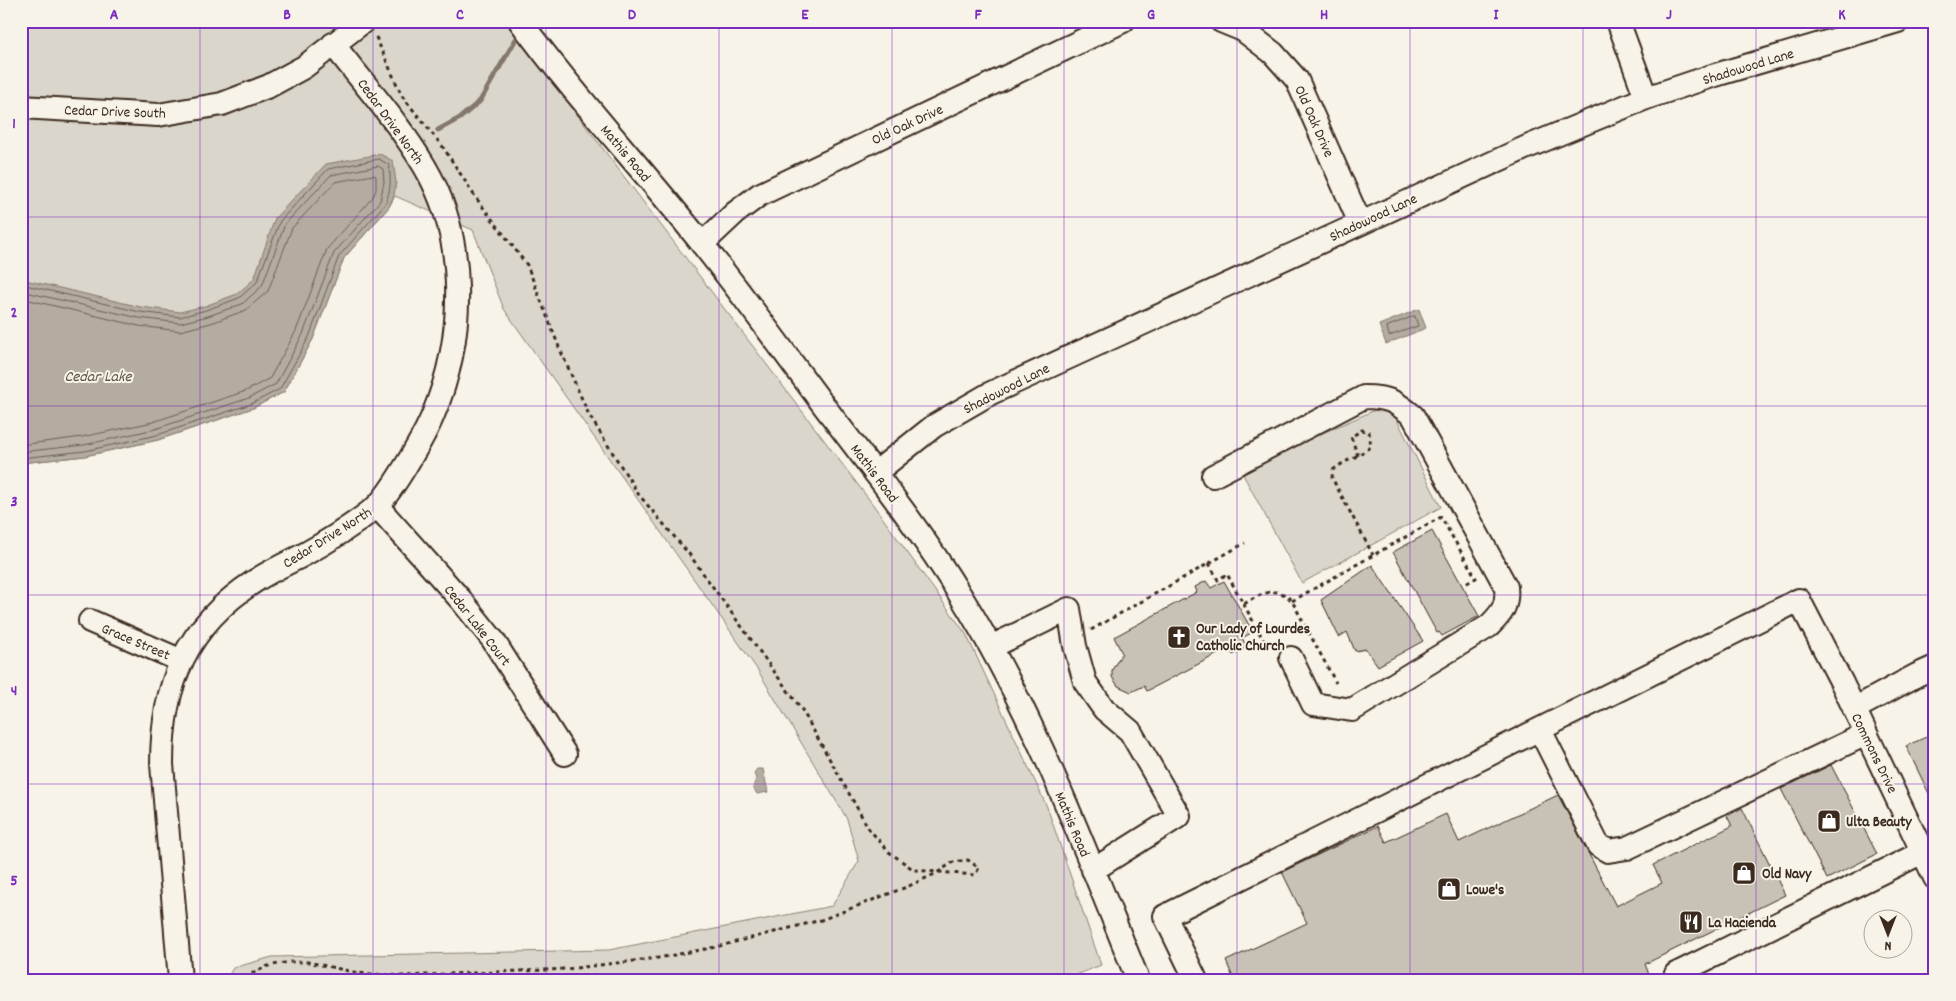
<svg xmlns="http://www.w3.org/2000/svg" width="1956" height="1001" font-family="Dekko,sans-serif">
<rect width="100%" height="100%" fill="#f7f3e8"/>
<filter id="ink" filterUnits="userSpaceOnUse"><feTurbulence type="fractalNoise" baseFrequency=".02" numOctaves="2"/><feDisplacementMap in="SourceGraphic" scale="10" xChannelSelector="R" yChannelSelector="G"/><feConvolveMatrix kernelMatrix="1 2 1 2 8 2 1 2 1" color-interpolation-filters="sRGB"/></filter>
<g filter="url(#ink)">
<!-- green -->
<path fill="#dbd6cb" stroke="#8b8074" d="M21,21H506L874,506L966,634L1047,807L1101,965L1064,980H226L233,968L272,957L609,950L832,906L859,861L847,819L757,669L504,309L473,230L395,196L389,207L344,258L313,339L284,392L253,408L158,440L85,456L21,463Z
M1389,404L1441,507L1302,583L1240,469Z"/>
<!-- water -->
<path fill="#b4aca0" stroke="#84786c" d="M380,154L393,161L396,182L394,195L389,207L344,258L313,339L284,392L253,408L158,440L85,456L21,463V279L141,307L180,312L205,306L237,294L254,279L275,218L326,164Z
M1419,309L1426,328L1386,344L1379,325Z
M757,769H763L768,792L757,794L753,787L756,779L754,773Z"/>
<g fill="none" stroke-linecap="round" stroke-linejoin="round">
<!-- shore -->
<path stroke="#6b5e52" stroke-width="1" d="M21,284L140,312L180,317L206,310L239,298L257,282L280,221L328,169L379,159L389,165C391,180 391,191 385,204L339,256L309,337L280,389L251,404L157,435L85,451L21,458
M21,291L139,318L180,323L208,316L242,304L262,286L285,224L331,175L378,166L383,169L384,182L380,201L334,253L303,334L276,384L249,398L155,429L84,445L21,452
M21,298L139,326L180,331L211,323L246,310L268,291L292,228L335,182L373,175L376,176V190L373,197L327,249L296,331L270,378L246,391L153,422L82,437L21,445
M1415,316L1418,326L1389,336L1387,327Z"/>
<!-- stream -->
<path stroke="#84786c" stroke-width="5" d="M438,130L460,118L480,101L516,39"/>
</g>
<!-- building -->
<path fill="#c8c1b6" stroke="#3b2a1e" d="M1432,531L1479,616L1442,636L1439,632L1437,633L1393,552Z
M1372,565L1423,641L1378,666L1366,649L1355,651L1347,632L1339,637L1321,600Z
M1206,581L1211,588L1224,581L1253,632L1242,638L1247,647L1233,655L1229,648L1147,691L1144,686L1131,692L1118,686L1112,677V670L1122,653L1114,637L1197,592L1195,587Z
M1935,733V806L1906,746Z
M1831,765L1877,854L1827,879L1781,789Z
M1558,795L1616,906L1662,883L1653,865L1732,826L1727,816L1742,808L1785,895L1645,964L1651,980H1234L1226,961L1307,923L1282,872L1378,826L1386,842L1446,814L1459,842Z"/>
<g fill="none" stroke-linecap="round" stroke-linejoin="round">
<!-- minor casing -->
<g stroke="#3b2a1e" stroke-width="26">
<path id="minor" d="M520,21C577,99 643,169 703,245C747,300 788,358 831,415C877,475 923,534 962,598C1036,717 1085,850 1138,980
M1221,21L1243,30L1273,53L1297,80L1360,223
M1618,21L1646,98
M21,107L158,115L222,104L269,86L304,67L364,21
M702,244L735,213L759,195L1123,21
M875,473L934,426L991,393L1527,147L1646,98L1712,76L1898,21
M1213,476L1364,397C1388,397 1395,401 1413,416L1506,587C1508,606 1502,613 1489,626L1352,710L1313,704L1291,658
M377,506L461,600L493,640L565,754
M90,621L182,661
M991,647L1069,609L1075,646L1085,682L1104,709L1130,731L1179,816L1093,870
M1854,709L1917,675L1935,667
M1540,730L1598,845L1608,851L1627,848L1866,734
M180,980L162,764C162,684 186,626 255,581C270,571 288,563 305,554C329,541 353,525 375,508C391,494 425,435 433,415C465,339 468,240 425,167C399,123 364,84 333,44
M1196,980L1165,916L1799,600L1842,683L1935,878
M1674,980L1676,974L1935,846"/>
</g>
<!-- path -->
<path stroke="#3b2a1e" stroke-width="3" stroke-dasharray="4 4" stroke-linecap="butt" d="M1358,456L1351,437L1362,430L1369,432L1371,446C1359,457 1345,460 1333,470L1332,478L1373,555
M1209,563L1218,580L1227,574L1264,641
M1292,601L1441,517L1476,578L1465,584
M1244,604C1261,594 1276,584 1292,601L1336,683
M1091,630L1245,543
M247,980L251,974L268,966L289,962H308L358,973L402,976L567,969L658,958L716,947L821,920L909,886L937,873L953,862L968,860L979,868L975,875L914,870L889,852L869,829L802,710L689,554L639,495L589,415L559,347L527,265L476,198L443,147L402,96L375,35"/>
<!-- minor -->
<use href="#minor" stroke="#f7f3e8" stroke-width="22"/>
</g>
</g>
<!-- grid -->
<path fill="none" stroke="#7b2cbf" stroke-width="1" stroke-opacity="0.55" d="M200,21V980M373,21V980M546,21V980M719,21V980M892,21V980M1064,21V980M1237,21V980M1410,21V980M1583,21V980M1756,21V980M21,217H1935M21,406H1935M21,595H1935M21,784H1935"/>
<!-- icons -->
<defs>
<g id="church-square" transform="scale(1.25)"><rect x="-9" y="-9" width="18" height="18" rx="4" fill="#3b2a1e" stroke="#f7f3e8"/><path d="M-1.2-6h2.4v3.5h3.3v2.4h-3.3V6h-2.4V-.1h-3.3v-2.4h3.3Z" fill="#fff"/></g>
<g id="shop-square" transform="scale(1.25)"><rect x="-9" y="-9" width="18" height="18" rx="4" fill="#3b2a1e" stroke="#f7f3e8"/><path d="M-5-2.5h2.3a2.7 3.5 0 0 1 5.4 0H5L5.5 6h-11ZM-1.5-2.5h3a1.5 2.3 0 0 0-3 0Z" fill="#fff"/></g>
<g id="restaurant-square" transform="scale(1.25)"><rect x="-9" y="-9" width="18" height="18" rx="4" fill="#3b2a1e" stroke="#f7f3e8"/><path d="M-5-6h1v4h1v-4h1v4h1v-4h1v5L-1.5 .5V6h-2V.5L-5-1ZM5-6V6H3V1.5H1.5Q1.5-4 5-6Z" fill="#fff"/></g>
</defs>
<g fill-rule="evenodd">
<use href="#church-square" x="1179" y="637"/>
<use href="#shop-square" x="1829" y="821"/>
<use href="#shop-square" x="1744" y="873"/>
<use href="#shop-square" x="1449" y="889"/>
<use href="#restaurant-square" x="1691" y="922"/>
</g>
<g text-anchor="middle" stroke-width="4" stroke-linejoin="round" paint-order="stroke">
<!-- street labels -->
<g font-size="15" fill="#3b2a1e" stroke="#f7f3e8">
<text transform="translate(1748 66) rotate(-17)" y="5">Shadowood Lane</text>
<text transform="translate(115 111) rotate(2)" y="5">Cedar Drive South</text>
<text transform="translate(391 121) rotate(54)" y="5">Cedar Drive North</text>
<text transform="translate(1315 121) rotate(66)" y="5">Old Oak Drive</text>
<text transform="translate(907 124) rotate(-25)" y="5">Old Oak Drive</text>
<text transform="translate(626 153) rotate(50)" y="5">Mathis Road</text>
<text transform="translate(1373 217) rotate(-25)" y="5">Shadowood Lane</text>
<text transform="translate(1006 388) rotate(-27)" y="5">Shadowood Lane</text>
<text transform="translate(875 473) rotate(53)" y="5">Mathis Road</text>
<text transform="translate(327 537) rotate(-32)" y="5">Cedar Drive North</text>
<text transform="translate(478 625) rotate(52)" y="5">Cedar Lake Court</text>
<text transform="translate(136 641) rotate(23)" y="5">Grace Street</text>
<text transform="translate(1875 753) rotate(64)" y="5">Commons Drive</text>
<text transform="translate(1073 824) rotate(67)" y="5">Mathis Road</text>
</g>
<!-- poi labels -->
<g font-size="15" font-weight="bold" fill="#3b2a1e" stroke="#f7f3e8" text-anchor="start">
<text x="1196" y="633">Our Lady of Lourdes<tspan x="1196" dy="17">Catholic Church</tspan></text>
<text x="1846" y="826">Ulta Beauty</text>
<text x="1762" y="878">Old Navy</text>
<text x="1466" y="894">Lowe's</text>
<text x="1708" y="927">La Hacienda</text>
</g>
<!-- water labels -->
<g font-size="16" font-style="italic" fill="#5f5145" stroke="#f7f3e8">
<text x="98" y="381">Cedar Lake</text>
</g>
</g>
<!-- margin -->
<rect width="1956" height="1001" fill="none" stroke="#f7f3e8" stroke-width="55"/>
<!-- north arrow -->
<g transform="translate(1888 934) rotate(180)"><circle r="24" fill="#f7f3e8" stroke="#aca397"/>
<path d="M0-4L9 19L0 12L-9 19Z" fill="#3b2a1e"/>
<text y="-8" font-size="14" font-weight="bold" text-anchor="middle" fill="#3b2a1e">N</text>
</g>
<rect x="28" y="28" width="1900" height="946" fill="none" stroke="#7b2cbf" stroke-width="2"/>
<g font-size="16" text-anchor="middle" font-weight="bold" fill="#7b2cbf">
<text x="114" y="19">A</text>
<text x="287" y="19">B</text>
<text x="460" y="19">C</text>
<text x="632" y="19">D</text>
<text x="805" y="19">E</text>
<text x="978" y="19">F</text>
<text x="1151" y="19">G</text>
<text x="1324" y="19">H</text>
<text x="1496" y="19">I</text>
<text x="1669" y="19">J</text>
<text x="1842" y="19">K</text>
<text x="14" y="128">1</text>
<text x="14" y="317">2</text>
<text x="14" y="506">3</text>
<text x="14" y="695">4</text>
<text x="14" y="885">5</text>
</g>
</svg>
